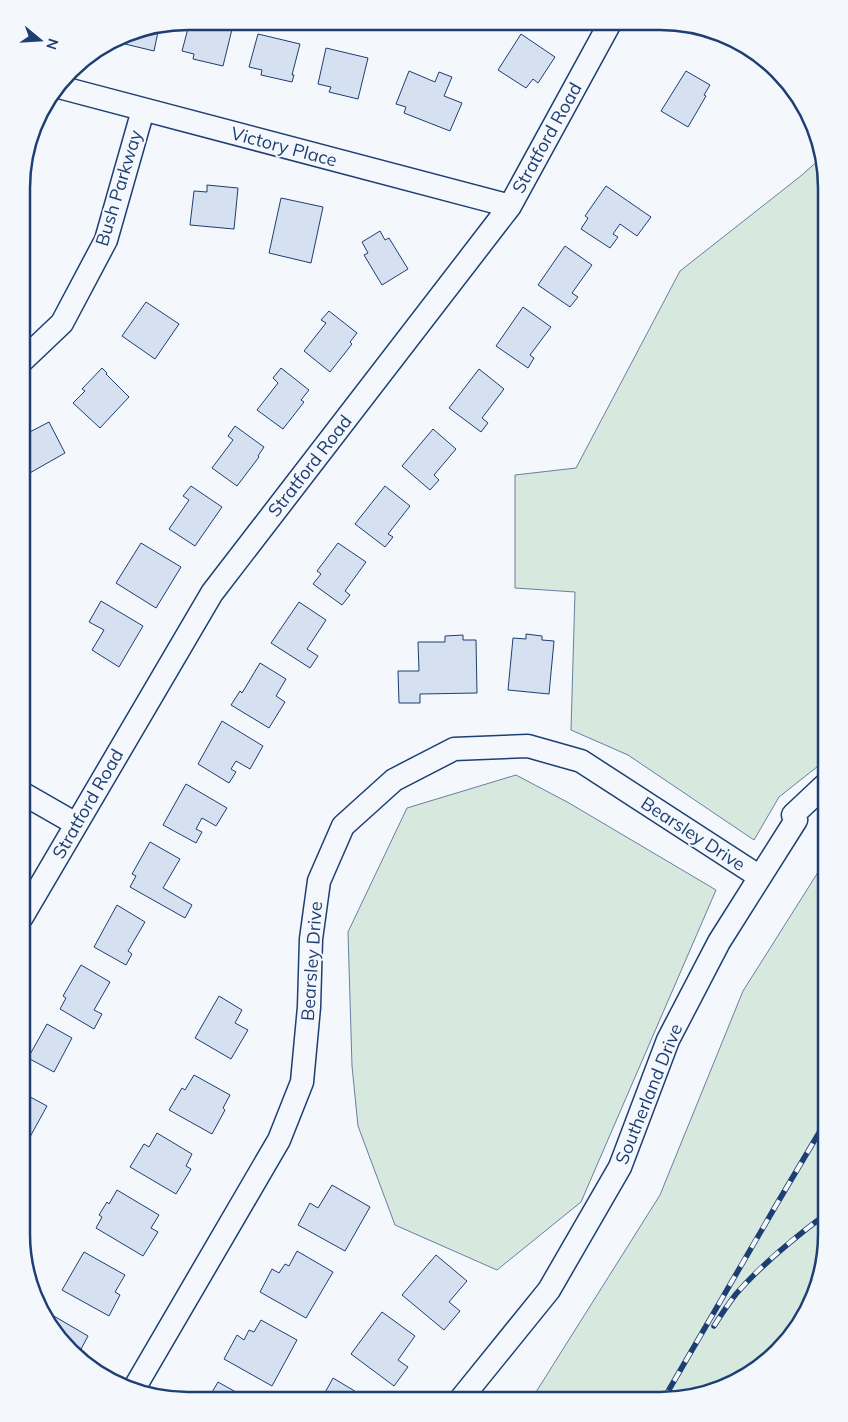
<svg xmlns="http://www.w3.org/2000/svg" width="848" height="1422" font-family="Mulish,sans-serif">
<rect width="100%" height="100%" fill="#f4f7fb"/>
<!-- green -->
<path fill="#d7e8df" stroke="#687fa3" d="M821,158L827,188V668L820,678L827,682V759L779,797L754,840L628,755L571,730L575,592L515,588V475L576,468L680,271L802,175Z
M516,775L569,803L716,890L581,1202L497,1270L395,1225L358,1126L352,1066L348,932L407,808Z
M827,858L826,1246L816,1291L785,1341L724,1388L661,1401L531,1400L660,1195L743,991Z"/>
<!-- building -->
<path fill="#d5e0f0" stroke="#1d3f73" d="M190,21H204L216,24V21H234L223,66L193,59L194,54L182,51Z
M159,27L154,51L125,44L127,37L121,36L124,34Z
M258,34L300,44L292,75H294L292,82L261,75L262,70L249,67Z
M521,34L555,57L538,83L533,79L526,88L498,70Z
M326,48L368,58L358,99L329,92L331,87L318,84Z
M409,71L435,82L439,72L452,77L444,96L462,103L450,131L404,113L406,107L396,104Z
M686,71L710,85L704,95L706,96L688,127L661,111Z
M207,185L238,188L234,229L190,225L194,191L207,192Z
M606,186L651,217L637,236L620,224L613,234L618,237L610,248L581,229L588,218L585,216Z
M281,198L323,207L311,263L269,253Z
M380,231L385,240L389,238L408,269L382,285L364,255L368,253L362,242Z
M565,246L592,265L572,293L578,297L570,307L538,285Z
M146,302L179,324L155,359L122,336Z
M523,307L551,327L530,355L534,358L528,368L496,346Z
M329,311L357,333L350,342L352,344L330,372L304,351L326,323L321,320Z
M102,368L107,373L106,374L129,397L100,428L73,403L85,391L82,389Z
M281,368L309,390L301,400L304,402L283,429L257,410L278,383L273,378Z
M479,369L504,389L482,418L488,423L481,432L449,408Z
M49,422L65,453L28,474L22,463V436Z
M235,426L264,447L258,456L259,457L237,486L212,468L233,440L228,436Z
M433,429L456,449L434,475L439,480L430,490L402,466Z
M191,486L222,507L195,546L169,529L189,500L183,496Z
M385,486L410,506L388,534L393,537L385,547L355,524Z
M141,543L181,567L156,608L116,583Z
M338,543L366,562L345,591L350,595L342,605L313,584L321,574L317,571Z
M101,601L143,626L119,667L92,650L104,630L89,622Z
M299,602L326,620L307,649L318,656L310,668L271,643Z
M526,634L542,636V640L554,641L549,694L508,690L513,638L526,639Z
M463,635V640H476L477,693L420,694V703H399L398,671H419L418,642H445V636Z
M260,663L286,679L276,696L285,702L269,728L231,705L240,691L242,693Z
M222,721L263,746L250,769L236,761L231,769L236,772L229,783L198,764Z
M186,784L227,808L216,826L202,818L196,829L202,832L196,843L163,825Z
M150,842L180,859L163,888L192,905L185,918L130,887L136,876L132,874Z
M117,905L145,922L128,951L132,954L126,965L94,947Z
M81,965L110,982L94,1010L102,1014L94,1029L60,1009L66,998L63,996Z
M219,996L242,1010L235,1023L248,1030L231,1059L195,1038Z
M47,1024L72,1038L54,1072L28,1058Z
M194,1075L230,1095L223,1108L225,1110L212,1134L169,1110L182,1088L185,1090Z
M21,1092L47,1106L25,1146L21,1145Z
M157,1133L192,1154L186,1166L191,1169L176,1194L130,1167L144,1144L149,1147Z
M332,1185L370,1207L345,1251L298,1225L310,1203L318,1208Z
M117,1190L159,1215L151,1228L158,1232L143,1256L96,1228L102,1217L99,1215L107,1202L109,1204Z
M297,1251L333,1272L306,1318L260,1292L272,1269L279,1273L285,1264L289,1266Z
M84,1252L125,1275L115,1292L120,1295L109,1316L62,1290Z
M436,1255L467,1281L449,1302L460,1311L444,1330L402,1295Z
M47,1312L88,1336L80,1351L85,1355L82,1361L46,1314Z
M382,1312L415,1336L398,1360L408,1367L394,1386L351,1354Z
M261,1320L297,1340L272,1386L224,1359L237,1335L244,1340L249,1330L254,1332Z
M333,1378L368,1399V1400H321Z
M218,1382L250,1400L208,1399Z"/>
<g fill="none" stroke-linecap="round" stroke-linejoin="round">
<!-- minor casing -->
<g stroke="#1d3f73" stroke-width="25">
<path id="minor" d="M59,87L510,206
M22,361L62,323L106,240L143,110
M22,793L76,824
M22,917L212,593L510,206L610,23
M135,1387L279,1140L302,1082L309,1007L311,939L319,881L343,826L394,780L454,749L528,746L581,761L760,877
M460,1400L549,1290L620,1167L668,1040L719,942L796,820L793,815L827,783"/>
</g>
<!-- minor -->
<use href="#minor" stroke="#f4f7fb" stroke-width="22"/>
<!-- rail casing -->
<g stroke="#1d3f73" stroke-width="5.5">
<path id="rail" d="M714,1326C721,1315 728,1304 736,1294C762,1264 794,1238 826,1214
M782,1344L818,1282
M663,1400L778,1202L826,1121"/>
</g>
<!-- rail -->
<use href="#rail" stroke="#f4f7fb" stroke-width="4" stroke-dasharray="11" stroke-linecap="butt"/>
</g>
<g text-anchor="middle" stroke-width="4" stroke-linejoin="round" paint-order="stroke">
<!-- street labels -->
<g font-size="18" fill="#1d3f73" stroke="#f4f7fb">
<text transform="translate(547 138) rotate(-61)" y="6">Stratford Road</text>
<text transform="translate(284 147) rotate(15)" y="6">Victory Place</text>
<text transform="translate(119 188) rotate(-73)" y="6">Bush Parkway</text>
<text transform="translate(310 466) rotate(-52)" y="6">Stratford Road</text>
<text transform="translate(88 804) rotate(-60)" y="6">Stratford Road</text>
<text transform="translate(693 834) rotate(33)" y="6">Bearsley Drive</text>
<text transform="translate(312 961) rotate(-86)" y="6">Bearsley Drive</text>
<text transform="translate(649 1094) rotate(-68)" y="6">Southerland Drive</text>
</g>
</g>
<!-- crop -->
<path d="M0 0H848V1422H0ZM188 30H660A158 158 0 0 1 818 188V1234A158 158 0 0 1 660 1392H188A158 158 0 0 1 30 1234V188A158 158 0 0 1 188 30Z" fill="#f4f7fb" fill-rule="evenodd"/>
<path fill="none" stroke="#1d3f73" stroke-width="2.5" d="M188 30H660A158 158 0 0 1 818 188V1234A158 158 0 0 1 660 1392H188A158 158 0 0 1 30 1234V188A158 158 0 0 1 188 30Z"/>
<!-- north arrow -->
<g transform="translate(40 40) rotate(108)" stroke="#f4f7fb" stroke-width="4" paint-order="stroke">
<path d="M0-4L9 19L0 12L-9 19Z" fill="#1d3f73"/>
<text y="-8" font-size="14" font-weight="bold" text-anchor="middle" fill="#1d3f73">N</text>
</g>
</svg>
